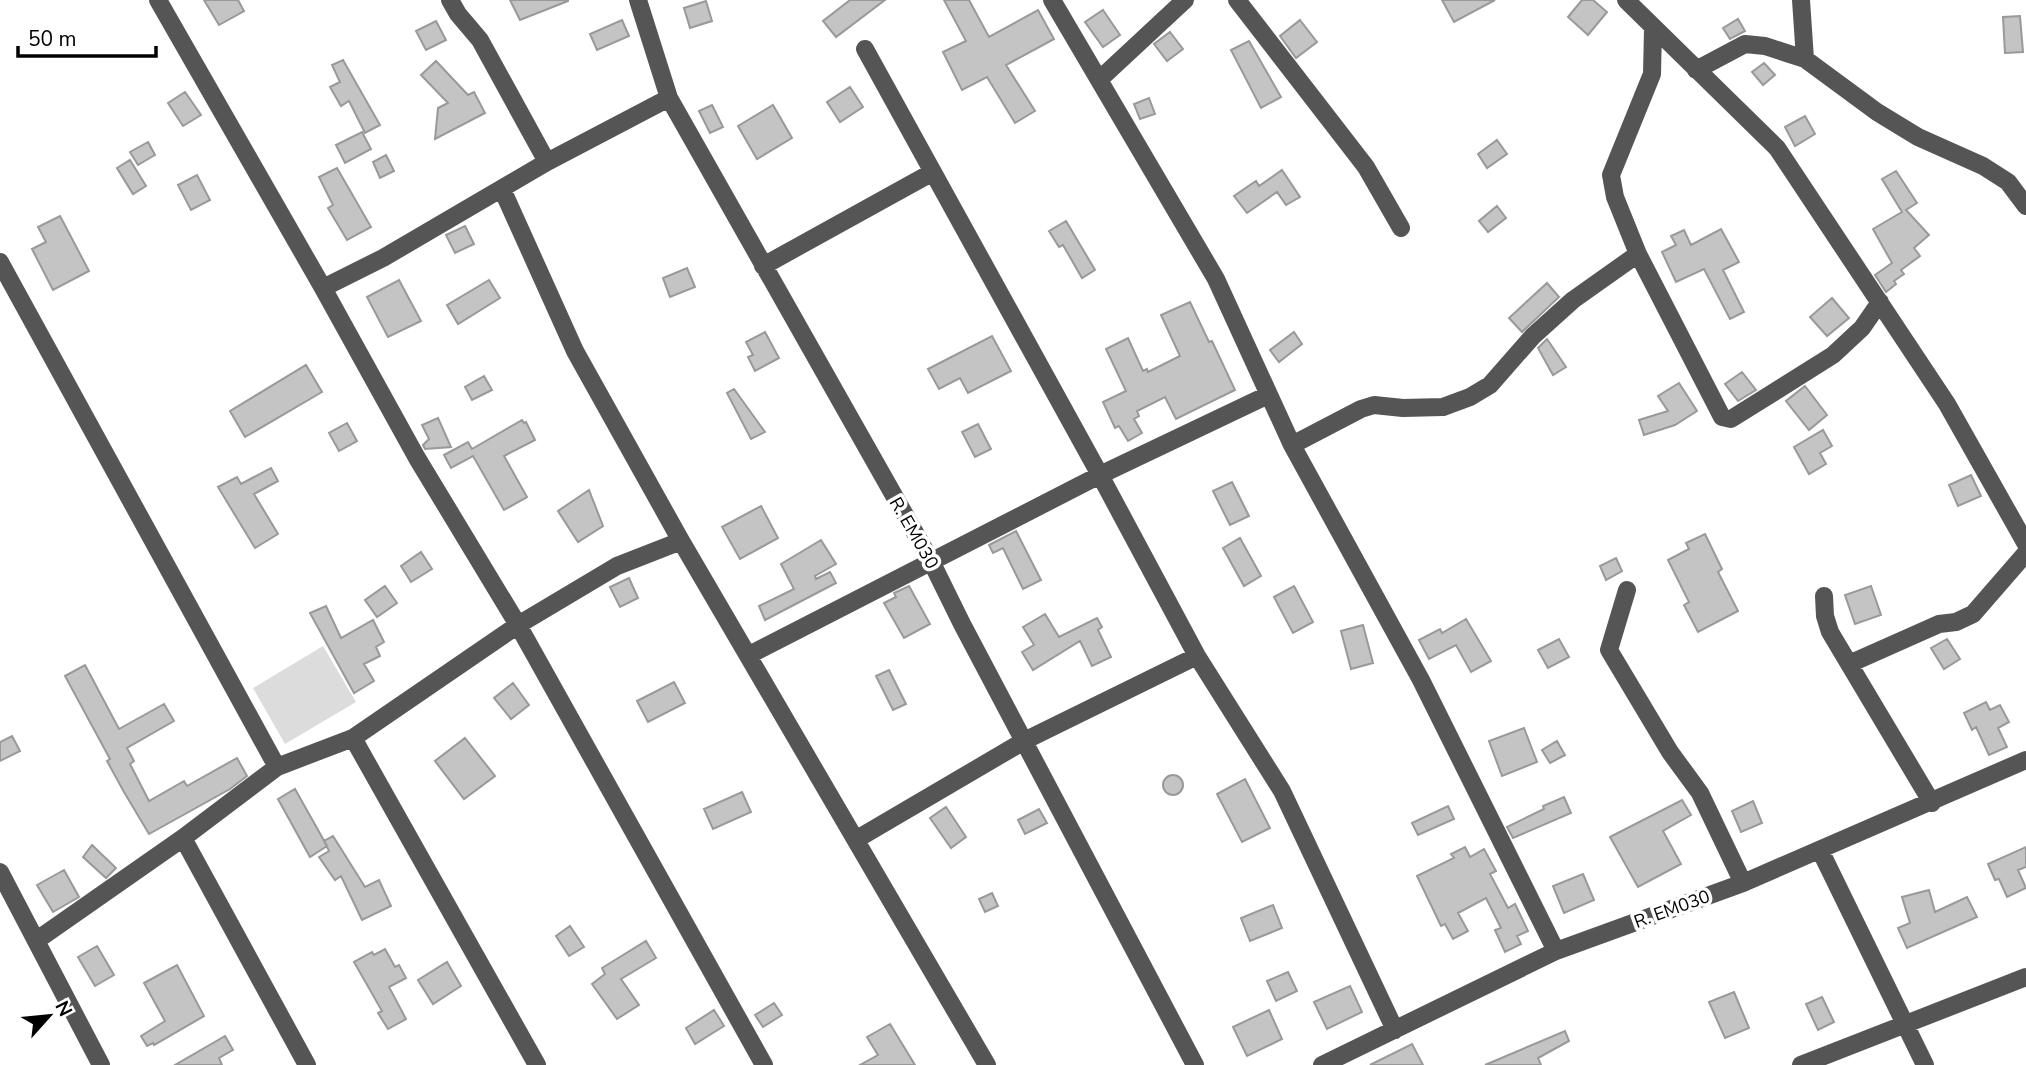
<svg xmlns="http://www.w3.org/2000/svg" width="2026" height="1065" font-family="'Nunito Sans',sans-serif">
<rect width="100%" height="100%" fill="#fff"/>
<!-- green -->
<path fill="#dcdcdc" d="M323,646L356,702L285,744L253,688Z"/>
<!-- building -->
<path fill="#c4c4c4" stroke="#999" stroke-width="2" d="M204,0H238L244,11L219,25Z
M510,0H568V1L520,20Z
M850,0H885L836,37L823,21Z
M944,0H969L989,37L1038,10L1054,39L1006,65L1035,111L1015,123L987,77L962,90L943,52L966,41Z
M1442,0H1495L1454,22Z
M1582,0H1593L1607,12L1588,35L1568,17Z
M706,1L712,21L690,28L684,8Z
M1103,10L1120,35L1103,47L1085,22Z
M2020,16L2023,52L2005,53L2003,17Z
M1738,19L1745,31L1730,39L1723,28Z
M622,20L629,36L597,50L590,34Z
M1300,20L1317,42L1296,58L1280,36Z
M436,21L446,40L426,50L416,31Z
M1170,32L1183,49L1167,61L1154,44Z
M1249,41L1281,97L1261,108L1231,50Z
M343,60L380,125L365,133L349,101L341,106L330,87L340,82L332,65Z
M436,61L468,95L474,92L485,113L435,139L438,108L448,103L421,75Z
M1764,63L1775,75L1763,85L1752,72Z
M850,87L863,107L840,122L827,102Z
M185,92L201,115L183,126L168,103Z
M1149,98L1155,114L1140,119L1134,104Z
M712,105L723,127L710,133L699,111Z
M773,105L792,138L757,159L738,126Z
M1805,116L1815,134L1795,146L1785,127Z
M362,132L371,149L345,163L336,145Z
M1497,140L1507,154L1487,168L1478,154Z
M148,142L155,155L138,165L130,152Z
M386,155L394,171L380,178L373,162Z
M130,160L146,186L133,194L117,168Z
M337,168L371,227L347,240L328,208L333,205L319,177Z
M1282,170L1300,197L1286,205L1277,192L1247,213L1234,196L1256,181L1259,186Z
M1896,171L1917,203L1906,210L1929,235L1914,248L1920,256L1901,270L1904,274L1894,281L1896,284L1886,292L1875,275L1892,263L1873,229L1902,212L1882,179Z
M197,175L210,200L191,210L178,185Z
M1497,206L1506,218L1488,232L1479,221Z
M60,216L89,271L53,290L32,249L46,242L38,227Z
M1066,221L1095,270L1082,278L1063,245L1059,247L1049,231Z
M465,226L474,244L455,253L446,235Z
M1721,229L1739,262L1723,270L1744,312L1730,319L1704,269L1676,282L1662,252L1676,245L1671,236L1684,230L1691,245Z
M687,268L695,287L670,297L663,278Z
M399,280L421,321L388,337L367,297Z
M489,280L500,298L458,324L447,305Z
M1547,283L1559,297L1522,332L1509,318Z
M1832,298L1849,318L1827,336L1810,317Z
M1190,302L1209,342L1212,341L1235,390L1176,419L1165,397L1137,411L1139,416L1134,419L1142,433L1128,441L1119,426L1115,428L1103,402L1126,391L1106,349L1128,338L1143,371L1147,369L1148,372L1180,356L1161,315Z
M765,332L779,358L755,371L748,357L753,355L746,342Z
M1294,332L1302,344L1279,362L1270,350Z
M992,336L1011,371L968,393L960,378L939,389L928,369Z
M1547,339L1566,367L1553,375L1538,348Z
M306,365L322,392L245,437L230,411Z
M1742,372L1756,390L1738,401L1725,384Z
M484,376L492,390L472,400L465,387Z
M1679,383L1697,411L1675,425L1644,435L1639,420L1668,411L1658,396Z
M1805,386L1827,415L1809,430L1786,401Z
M734,389L765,432L751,439L727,393Z
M438,418L451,447L425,449L423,445L429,439L422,425Z
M522,420L524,423L526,422L535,440L504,456L527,497L504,510L473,456L451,468L444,455L468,442L472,449Z
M347,423L357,441L339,451L329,433Z
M978,424L991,449L975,457L962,432Z
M1823,430L1832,446L1820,453L1826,464L1809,474L1794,447Z
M271,468L278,481L254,494L278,534L255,548L218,487L237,477L241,484Z
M1971,475L1981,496L1958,506L1949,485Z
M1232,482L1249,516L1230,525L1213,491Z
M589,490L603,526L578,542L558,511Z
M761,506L778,538L740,559L722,527Z
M1016,531L1041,580L1023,589L1003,548L993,553L989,545Z
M1705,534L1722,569L1718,572L1738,611L1698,632L1684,605L1689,602L1668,560L1689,549L1686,543Z
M1240,538L1261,576L1244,586L1223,548Z
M821,540L836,564L815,576L816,579L830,572L836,583L765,620L759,606L794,589L781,564Z
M421,552L432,569L411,582L401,566Z
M1616,558L1622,571L1606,580L1600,566Z
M629,578L638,598L620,607L610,587Z
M385,586L397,603L377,617L365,600Z
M909,586L930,624L904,638L884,603L896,597L894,593Z
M1294,586L1313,622L1293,633L1274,597Z
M1871,586L1881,615L1855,624L1845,595Z
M326,606L341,638L373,620L384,642L376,647L380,656L364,664L374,681L354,693L310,613Z
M1045,614L1059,637L1097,618L1102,627L1098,630L1111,657L1092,666L1080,641L1033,670L1022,652L1034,645L1023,627Z
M1466,619L1491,661L1471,672L1456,645L1429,659L1419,640L1440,629L1442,633Z
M1363,625L1373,663L1351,669L1341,631Z
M1559,639L1569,657L1548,668L1538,650Z
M1947,639L1960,659L1944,669L1931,648Z
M85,665L119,729L164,704L174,721L127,748L134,761L130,764L149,801L184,781L187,786L237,758L247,776L230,789L149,834L124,792L107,761L110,759L65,676Z
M889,670L906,704L893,710L876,676Z
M674,682L685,703L648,722L637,701Z
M513,683L529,705L511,719L494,698Z
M1986,702L1990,710L2000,705L2009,722L1998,728L2007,747L1989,755L1976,727L1972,730L1964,713Z
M1524,728L1537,762L1502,776L1489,741Z
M12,736L20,751L0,761V742Z
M465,738L495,776L464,799L435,761Z
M1557,741L1565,755L1550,763L1542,750Z
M1163 785a10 10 0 1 1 20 0a10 10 0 1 1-20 0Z
M1245,779L1270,828L1242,842L1217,794Z
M295,789L327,846L310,857L278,799Z
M742,792L751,812L713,829L704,809Z
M1564,797L1571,813L1513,838L1507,827L1544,809L1543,806Z
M1682,800L1691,815L1663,831L1681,864L1638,887L1610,837Z
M1753,801L1762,823L1741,832L1732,811Z
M1448,806L1454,819L1418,835L1412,823Z
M946,807L966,837L951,848L930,818Z
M1039,809L1047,823L1025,834L1018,820Z
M333,836L365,887L379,880L391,906L362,920L341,876L335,880L319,857L329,851L324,841Z
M92,845L116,868L106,878L83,857Z
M1465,847L1470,857L1484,849L1496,871L1490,874L1508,908L1515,904L1528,931L1517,936L1521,944L1505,952L1495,930L1501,928L1486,898L1458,913L1468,931L1453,939L1445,924L1441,926L1417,876L1454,858L1451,854Z
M2026,847V867L2018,870L2026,888L2007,897L1999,879L1995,880L1988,864Z
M64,870L79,897L53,912L37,885Z
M1583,874L1594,900L1564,913L1553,886Z
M1929,890L1935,912L1967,897L1977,917L1907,948L1898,928L1910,923L1902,897Z
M992,893L998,906L985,912L979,899Z
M1273,905L1282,928L1250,941L1241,918Z
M570,926L584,947L569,956L556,936Z
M646,941L656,958L621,979L639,1005L617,1019L592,984L605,974L602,968Z
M97,946L114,975L95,986L78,957Z
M385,949L395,967L399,965L406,978L389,987L406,1019L388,1029L378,1013L382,1011L354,962L372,952L374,955Z
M447,962L461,986L433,1004L418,980Z
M177,965L204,1016L154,1045L153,1043L147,1046L141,1036L165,1021L144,983Z
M1288,972L1297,991L1276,1001L1267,981Z
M1350,986L1362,1012L1327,1029L1314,1002Z
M1734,992L1749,1028L1725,1038L1709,1002Z
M1822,997L1834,1022L1818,1030L1806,1004Z
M774,1003L782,1015L763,1027L755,1015Z
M714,1010L724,1026L695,1044L686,1028Z
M1269,1010L1282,1039L1247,1056L1233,1027Z
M890,1024L915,1065H860L878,1055L867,1037Z
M1565,1031L1569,1041L1538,1058L1541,1065H1485Z
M225,1036L233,1050L219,1058L222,1065H175Z
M1412,1044L1423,1065H1370Z"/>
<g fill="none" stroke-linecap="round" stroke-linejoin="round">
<!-- minor -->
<path stroke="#555" stroke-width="18" d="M158,0L323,288L417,458L518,625L764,1065
M450,0L458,14L480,40L547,162
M638,0L669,98L931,561L962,624L1195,1065
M1052,0L1216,279L1292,445L1421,680L1556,951
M1237,0L1366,167L1401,228
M1626,0L1777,148L1947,404L2026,544
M1801,0L1805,59
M865,49L1100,475L1197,656L1282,791L1395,1030
M1696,70L1745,44L1765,46L1805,59L1877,112L1918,137L1983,166L2008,182L2026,206
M1100,79L1185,0
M502,189L575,351L681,541L987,1065
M1638,254L1722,417L1731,419L1833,355L1862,328L1880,302
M0,262L277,767
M763,266L933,172
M323,288L383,258L547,162L669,98
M1292,445L1361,409L1374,405L1403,408L1443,407L1470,397L1490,385L1533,336L1573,300L1638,254L1615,197L1611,175L1652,74L1653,29
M1627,590L1609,650L1670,752L1700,793L1743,883
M1824,596L1825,616L1830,632L1932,803
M749,655L1100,475L1268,395
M1849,664L1939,624L1956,622L1973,614L2026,553
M353,738L537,1065
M183,838L307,1065
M857,839L1024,741L1197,656
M1820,850L1925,1065
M0,872L101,1065
M37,940L183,838L277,767L353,738L518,625L617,566L681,541
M1322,1065L1556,951L1743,883L2026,760
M1801,1065L2026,977"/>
</g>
<g text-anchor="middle" stroke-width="7" stroke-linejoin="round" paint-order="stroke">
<!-- street labels -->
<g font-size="18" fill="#000" stroke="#fff">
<text transform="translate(914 533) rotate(60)" y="6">R. EM030</text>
<text transform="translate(1672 909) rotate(-20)" y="6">R. EM030</text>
</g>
</g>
<!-- north arrow -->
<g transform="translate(49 1016) rotate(63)" stroke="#ffffff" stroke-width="5" paint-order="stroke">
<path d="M0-5L12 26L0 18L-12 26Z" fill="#000000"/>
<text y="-10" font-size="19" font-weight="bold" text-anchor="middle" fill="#000000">N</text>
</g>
<!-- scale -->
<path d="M18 46v10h138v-10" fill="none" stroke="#000000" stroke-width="3.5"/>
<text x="28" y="46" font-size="21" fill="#000000" stroke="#ffffff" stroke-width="5" paint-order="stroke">50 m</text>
</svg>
